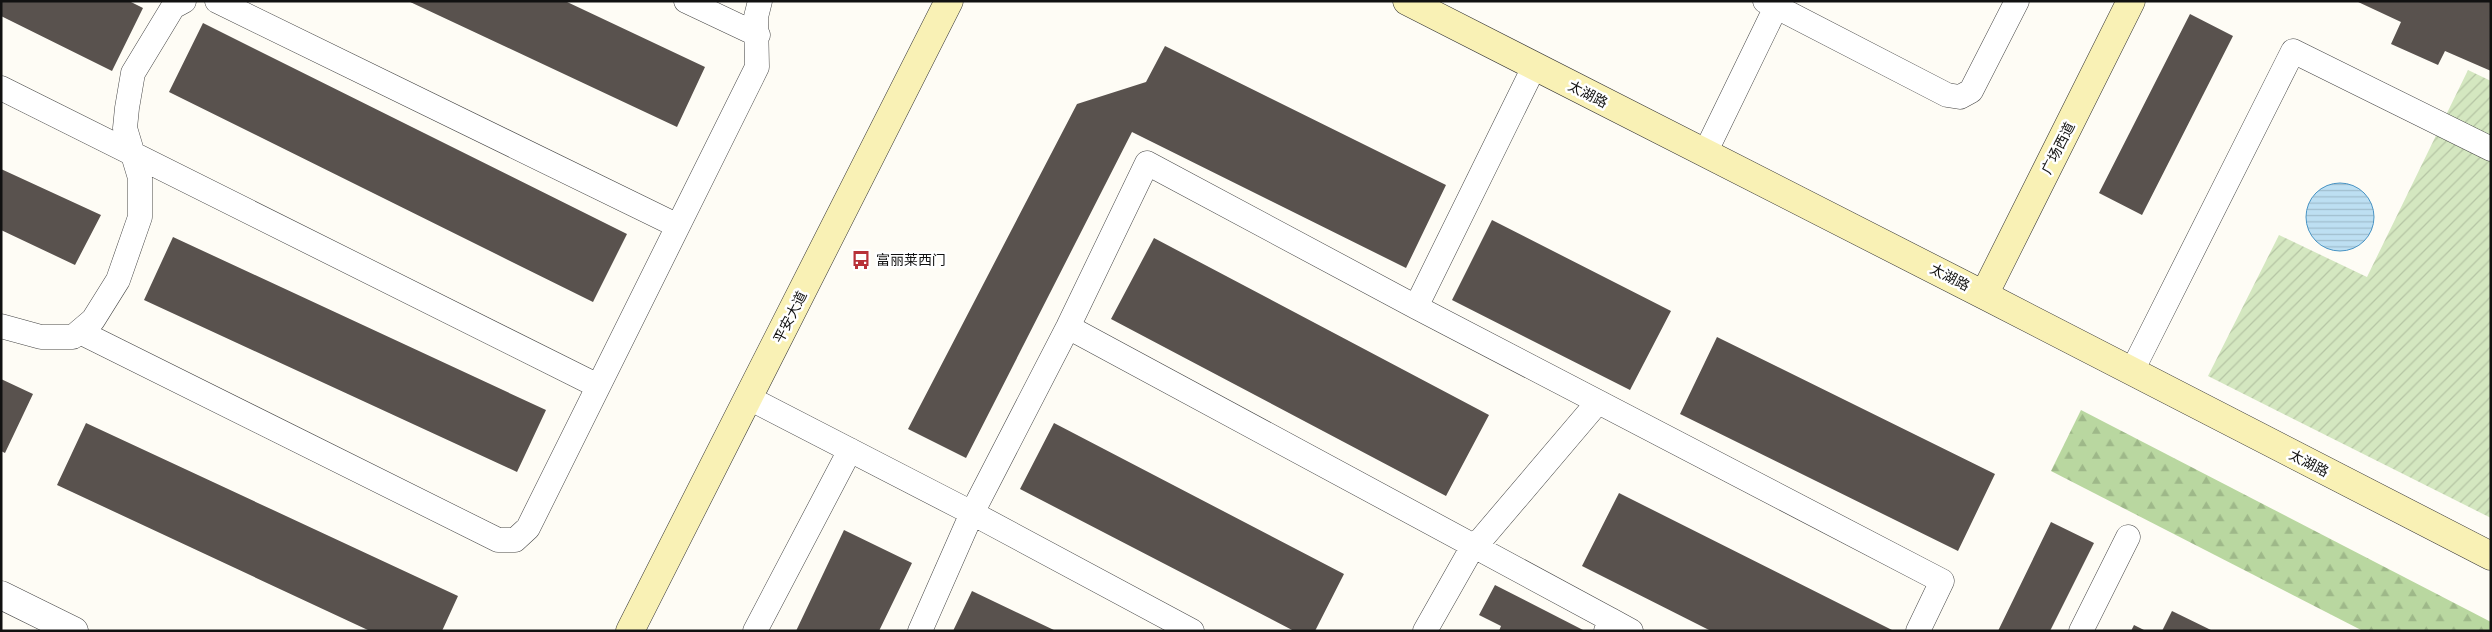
<svg xmlns="http://www.w3.org/2000/svg" width="2492" height="632" font-family="Merriweather,'Noto Sans SC',serif">
<defs>
<pattern id="forest-firs" width="22" height="20" patternUnits="userSpaceOnUse" patternTransform="scale(1.25)"><rect width="22" height="20" fill="#b9d7a0"/><path d="M5 1l3.5 6h-7zM16 11l3.5 6h-7z" fill="#9eb889"/></pattern>
<pattern id="garden-furrows" width="10" height="10" patternUnits="userSpaceOnUse" patternTransform="scale(1.25)"><rect width="10" height="10" fill="#d4e7c0"/><path d="M-1 1l2-2M0 10L10 0M9 11l2-2" fill="none" stroke="#b5c5a4"/></pattern>
<pattern id="water-rules" width="6" height="5" patternUnits="userSpaceOnUse" patternTransform="scale(1.25)"><rect width="6" height="5" fill="#bddff2"/><path d="M0 2.5h6" fill="none" stroke="#a1bece"/></pattern>
</defs>
<rect width="100%" height="100%" fill="#fefcf5"/>
<!-- forest -->
<path fill="url(#forest-firs)" d="M2081,410L2491,622V631H2363L2051,471Z"/>
<!-- garden -->
<path fill="url(#garden-furrows)" d="M2468,70L2491,81V518L2208,376L2279,235L2367,277Z"/>
<!-- water -->
<path fill="url(#water-rules)" stroke="#4994c4" d="M2306 217a34 34 0 1 1 68 0a34 34 0 1 1-68 0Z"/>
<!-- building -->
<path fill="#59524e" d="M1,1H129L143,8L112,71L1,16Z
M408,1H565L705,67L677,127Z
M2356,1H2491V71L2445,51L2438,65L2391,44L2401,22Z
M2190,14L2233,36L2142,215L2099,193Z
M203,23L627,234L593,302L169,92Z
M1165,46L1446,185L1406,268L1132,132L966,458L908,429L1077,104L1146,82Z
M1,169L101,215L75,265L1,230Z
M1492,220L1671,311L1630,390L1452,300Z
M173,237L546,410L517,472L144,300Z
M1154,238L1489,415L1446,496L1111,319Z
M1717,337L1995,474L1958,551L1680,414Z
M1,379L33,394L5,453L1,451Z
M86,423L458,596L442,631H370L57,485Z
M1054,423L1344,574L1315,631H1294L1020,489Z
M1619,493L1894,631H1711L1582,566Z
M2051,522L2094,543L2050,631H1998Z
M844,530L912,563L879,631H796Z
M1495,585L1585,631H1499L1501,626L1479,615Z
M972,591L1056,631H953Z
M2172,611L2213,631H2162Z
M2134,625L2146,631H2131Z"/>
<g fill="none" stroke-linecap="round" stroke-linejoin="round">
<!-- lane casing -->
<g stroke="#444" stroke-width="25">
<path id="lane" d="M217,1L678,226
M686,1L758,35
M1765,1L1947,95L1960,97L1971,91L2017,1
M1,88L598,386
M1705,153L1776,7
M1416,307L1534,67
M1,326L41,337H73L93,320L118,280L140,217V178L125,128L127,108L133,73L173,7L184,1
M1068,327L1611,620
M80,332L498,540H515L528,528L757,67L756,17L760,1
M2132,371L2293,51L2491,149
M749,398L972,513L1192,631
M755,631L850,450
M920,631L972,513L1068,327L1147,163L1416,307L1942,581L1918,631
M1425,631L1468,555L1598,402
M1606,631L1611,620L1631,631
M2081,631L2128,537"/>
</g>
<!-- street casing -->
<g stroke="#444" stroke-width="29">
<path id="street" d="M1,595L74,631"/>
</g>
<!-- secondary casing -->
<g stroke="#333" stroke-width="29">
<path id="secondary" d="M1407,1L1984,295L2491,556
M1984,295L2131,1
M630,631L949,1"/>
</g>
<!-- lane -->
<use href="#lane" stroke="#fff" stroke-width="24"/>
<!-- street -->
<use href="#street" stroke="#fff" stroke-width="28"/>
<!-- secondary -->
<use href="#secondary" stroke="#f9f1b5" stroke-width="28"/>
</g>
<!-- icons -->
<defs>
<g id="bus-bare" transform="scale(1.5)"><path d="M-5-6H5V4H4V6H2V4H-2V6H-4V4H-5ZM-3.5-4V0h7V-4ZM-3.5 1.2v1.5H-2V1.2ZM2 1.2v1.5H3.5V1.2Z" fill="#b83138" stroke="#fff" stroke-width="2.5" paint-order="stroke"/></g>
</defs>
<g fill-rule="evenodd">
<use href="#bus-bare" x="861" y="260"/>
</g>
<g text-anchor="middle" stroke-width="5" stroke-linejoin="round" paint-order="stroke">
<!-- street labels -->
<g font-size="14" fill="#111" stroke="#fff">
<text transform="translate(1588 94) rotate(27)" y="5">太湖路</text>
<text transform="translate(2058 148) rotate(-63)" y="5">广场西道</text>
<text transform="translate(1950 277) rotate(27)" y="5">太湖路</text>
<text transform="translate(790 317) rotate(-63)" y="5">平安大道</text>
<text transform="translate(2309 463) rotate(27)" y="5">太湖路</text>
</g>
<!-- poi labels -->
<g font-size="14" fill="#111" stroke="#fff" text-anchor="start">
<text x="876" y="265">富丽莱西门</text>
</g>
</g>
<!-- border -->
<rect width="2492" height="632" fill="none" stroke="#111111" stroke-width="5"/>
</svg>
